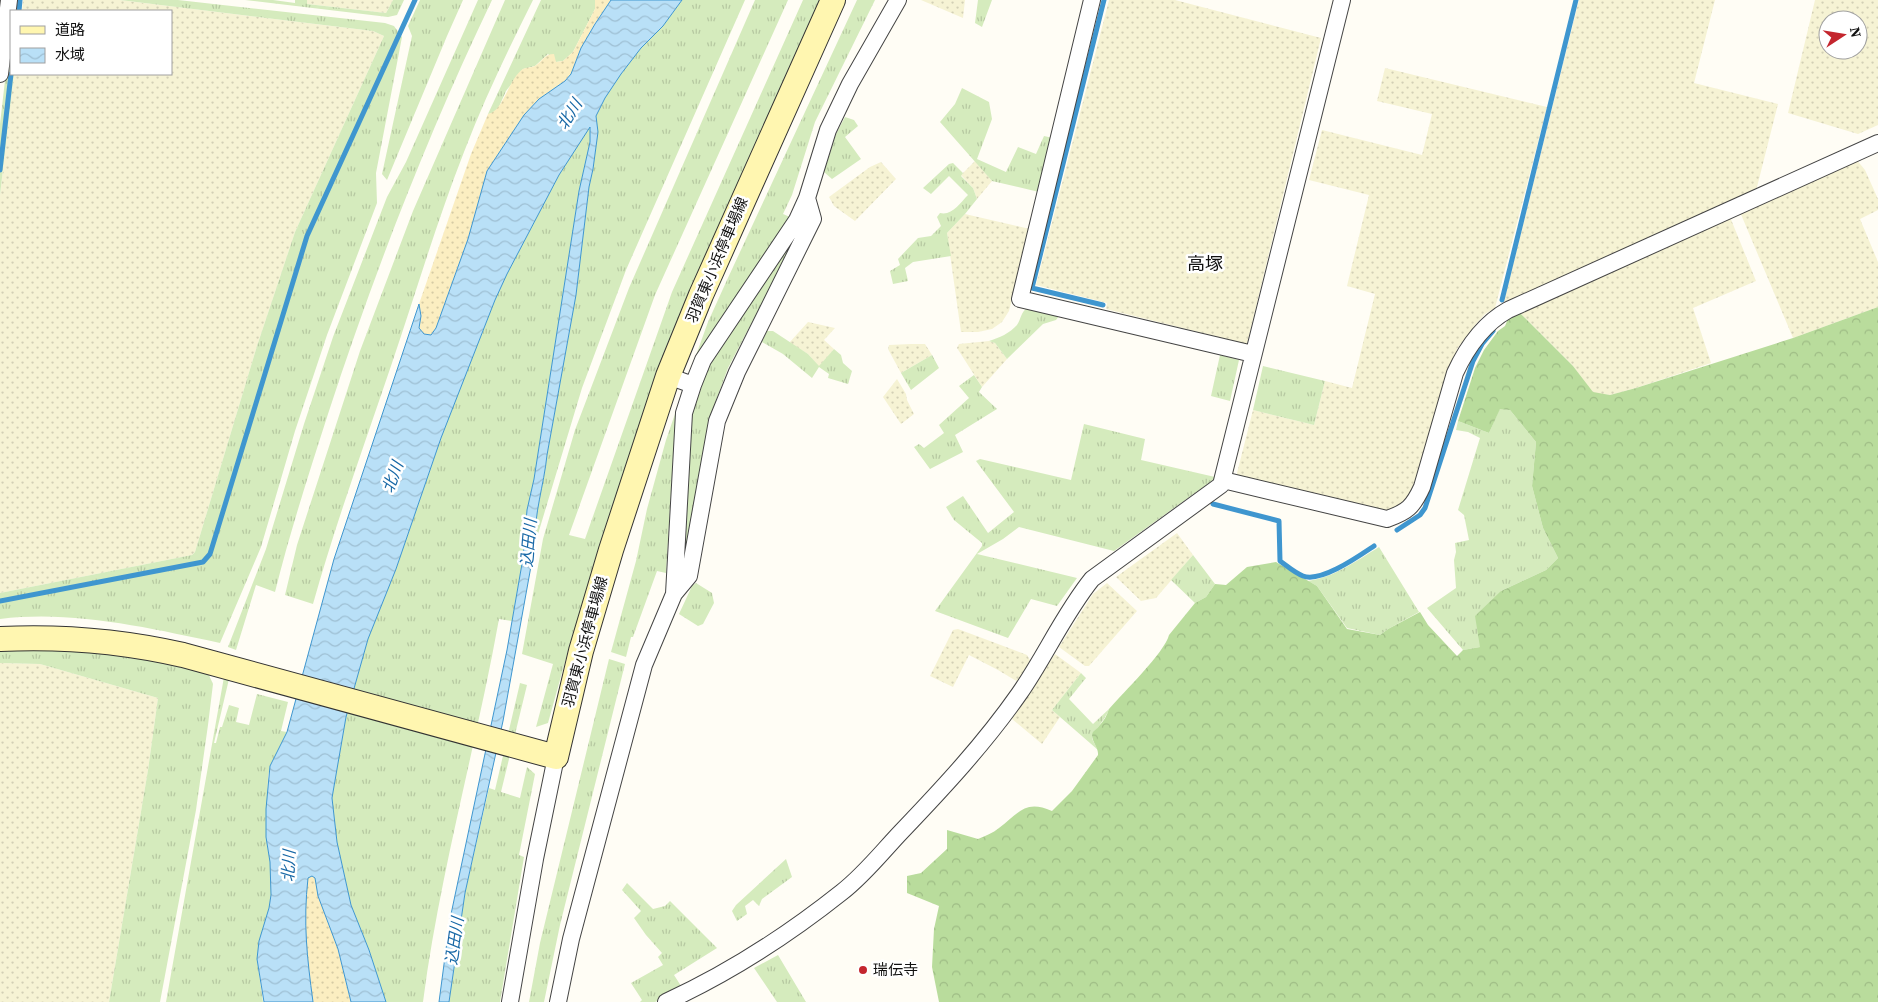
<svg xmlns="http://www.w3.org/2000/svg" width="1878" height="1002" font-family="'Source Serif 4','Noto Sans JP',serif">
<defs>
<pattern id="farmland-dots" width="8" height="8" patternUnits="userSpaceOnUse" patternTransform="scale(1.25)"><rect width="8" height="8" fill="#f6f3d4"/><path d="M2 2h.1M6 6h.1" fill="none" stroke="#d2cfb5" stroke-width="1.8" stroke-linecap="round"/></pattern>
<pattern id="grass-tufts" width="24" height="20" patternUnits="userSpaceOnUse" patternTransform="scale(1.25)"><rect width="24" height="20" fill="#d5ebbd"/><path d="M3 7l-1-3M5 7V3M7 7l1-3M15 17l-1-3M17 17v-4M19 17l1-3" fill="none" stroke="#b6c8a1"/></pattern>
<pattern id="forest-crowns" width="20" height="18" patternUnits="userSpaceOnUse" patternTransform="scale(1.25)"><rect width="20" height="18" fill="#b9dc9c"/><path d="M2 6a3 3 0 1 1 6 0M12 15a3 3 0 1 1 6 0" fill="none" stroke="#9ebc85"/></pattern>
<pattern id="sand-dots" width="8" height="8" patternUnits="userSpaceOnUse" patternTransform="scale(1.25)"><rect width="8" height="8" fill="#fbeec1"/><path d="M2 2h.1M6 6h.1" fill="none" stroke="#d6cba5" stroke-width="1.8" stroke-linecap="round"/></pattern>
<pattern id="water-waves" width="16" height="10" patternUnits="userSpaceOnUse" patternTransform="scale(1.25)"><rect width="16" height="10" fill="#b9e0f7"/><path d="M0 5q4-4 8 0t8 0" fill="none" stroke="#9ebfd3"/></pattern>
</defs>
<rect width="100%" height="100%" fill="#fffdf5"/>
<!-- farmland -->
<path fill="url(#farmland-dots)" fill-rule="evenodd" d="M23,0H120L373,31L384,36L295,232L257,346L195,552L192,555L0,593V195L14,74H171V11H22Z
M307,0H393L386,13L307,4Z
M921,0H965L963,18Z
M1109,0H1175L1321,38L1247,344L1106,309L1107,303L1036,285Z
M1579,0H1715L1694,83L1778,104L1757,187L1753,192L1510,302L1504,301Z
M1815,0H1878V125L1858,134L1788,113ZM1828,20H1858V50H1828Z
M1385,68L1547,107L1495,308L1485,314L1475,325L1457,349L1409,501L1385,514L1236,477L1253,410L1314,425L1325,381L1352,388L1375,294L1347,286L1369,195L1309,180L1322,130L1422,155L1432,114L1377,101Z
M1856,159L1865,170L1878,199V210L1860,219L1878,262V307L1793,338L1740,212Z
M975,161L992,181L977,199L973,188L961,175Z
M881,162L896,179L855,221L834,206L829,197L870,167Z
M965,214L1030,229L1009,311L1002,322L992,329L978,332H961L947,233Z
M1730,217L1756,281L1693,308L1711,363L1636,388L1610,395L1593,393L1573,366L1520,313Z
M808,322L835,328L824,340L834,349L819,367L808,354L789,343Z
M989,341L995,343L1007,359L982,387L957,348L959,344Z
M911,344H925L932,355L901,373L888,349L889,345Z
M897,379L906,394L907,400L914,414L901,424L883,397Z
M1177,533L1193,555L1156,598L1141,601L1116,577Z
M1107,583L1137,611L1089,666H1085L1059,647L1093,594Z
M958,629L1027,655L1030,660L1018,682L998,670L969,655L953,687L930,676L953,630Z
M1055,654L1081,673L1052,710L1060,717L1042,744L1012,719Z
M0,663L40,664L158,698L148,770L109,1002H0Z"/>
<!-- grass -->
<path fill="url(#grass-tufts)" d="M120,0H178L385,23L394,26L402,37L376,173L377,203L327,335L295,431L261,547L220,643C148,628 74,610 0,619V593L192,555L195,552L257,346L295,232L384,36L373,31Z
M245,0H273L295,3V0H307V4L386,13L393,0H404L397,15L388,17Z
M420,0H463L447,36L387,180L382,174L412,36L408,26Z
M478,0H492C428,134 374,273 328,414C309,473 290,532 275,592L256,585L236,650L228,647L266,549L304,424L333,337L387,197L406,162Z
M505,0H533C508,50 484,100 464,152C437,221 416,292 392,363C365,443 336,522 313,604L285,595L297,545L360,351L413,211Z
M541,0H595V9L573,52L563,61L556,62L548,54L535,66L523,69L506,91L498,109L493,113L488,114Z
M682,0H745L626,270L582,388L535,544C534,513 544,485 547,455L576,295L589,187L593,169L598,132L596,116L605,98L621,74L641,48L663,26Z
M755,0H788L655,295L569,535L585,539L672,292L803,0H822L659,370L635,437L601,543L570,644L548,723L536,727L553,664L522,654L543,539L575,430L629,288Z
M857,0H875L815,122L792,195L783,214L790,217L695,358L708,322L727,280Z
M978,0H992L982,27L975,23Z
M11,28V74H14L0,195V124Z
M962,88L989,102L992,119L977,159L1006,172L1018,147L1036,154L1044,136L1053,138L1039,192L992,181L940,122L955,104Z
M845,117L854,120L858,126L845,137L861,159L832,179L824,172L836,134Z
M590,126V142L579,191L534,479L527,510L523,558L512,621L499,619C476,747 440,872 423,1002H386L369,950L351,905L337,842L332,798L346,717L368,639L396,569L441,438L495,300L507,274L559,175Z
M953,163L963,173L961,176L973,188L977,199L965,214L947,233L951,256L913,262L905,268L908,281L893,284L890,271L900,265L898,259L918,238L931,236L941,226L937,217L940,213C952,216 960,203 968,195L949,176L931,194L923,188L949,164Z
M802,226L728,368L709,419L682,571L692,414L708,368Z
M1027,308L1059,316L1056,320L1043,324L1007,359L995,343L989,341C999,338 1010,333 1017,325C1021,319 1021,312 1027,308Z
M767,331H773L808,354L819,366L834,349L841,355L843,363L852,371L848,384L828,378L829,374L819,367L812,378L783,354L762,342Z
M932,355L939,368L911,390L901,373Z
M1220,355L1239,360L1230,401L1211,396Z
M1263,366L1325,381L1314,425L1253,410Z
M974,375L982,387L979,392L997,409L955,435L963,452L930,469L914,447L919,444L924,448L944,433L939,425L969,398L959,386Z
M1500,408L1510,410L1536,442L1532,486L1543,528L1558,558L1546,570L1501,591L1480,647L1463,650L1427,608L1456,588L1454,560L1456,552L1455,543L1469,540L1464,515L1458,510L1480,438L1468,432L1456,430L1458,421L1489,433Z
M676,411L666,573L657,571L633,637H631L626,657L611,652L636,561L647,509L666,440Z
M1084,424L1145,439L1141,460L1215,477L1213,480L1114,551L1019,527L1003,539L977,554L1077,578L1057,606L1031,599L1008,638L935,611L982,546V543L954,520L946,507L963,496L988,533L1014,512L976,461L980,459L1071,480Z
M1379,547L1419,612L1388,629L1380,635L1347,628L1317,586L1308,581C1335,577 1356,561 1379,547Z
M1193,555L1215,584L1206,597L1195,603L1171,580Z
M696,583L712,593L714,603L703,624L698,626L679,614L692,586Z
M0,649L85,650L151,659L208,673L213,684L208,725L196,810L160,1002H109L148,770L158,698L40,664L0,663Z
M609,659L625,664L560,925L544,1002H529L540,943Z
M1081,673L1086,678L1069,699L1093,724L1109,709C1107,717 1092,734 1092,738C1093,742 1097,747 1098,750L1052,710Z
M224,677L229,679L214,743H216L220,727H222L229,705L239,708L236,722L249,725L257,694L288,702L281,731L287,732L270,766L268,777L266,837L270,862L271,895L269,908L259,941L257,959L263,1002H166Z
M520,683L527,685L501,792L520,798L527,767L535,774L519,855L524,857L500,1002H449L465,893L489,788L495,790Z
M786,859L792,877L762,899L759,906L753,900L745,906L747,914L737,921L732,911L736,905Z
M627,883L653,909L665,906L670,901L717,948L674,975L683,989L655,1002H640L642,1000L631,983L663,965L658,957L662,953L646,935L634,918L641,911L622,890Z
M778,955L806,1002H777L754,968Z"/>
<!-- forest -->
<path fill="url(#forest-crowns)" d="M1878,307V1002H939L932,967L934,929L939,906L907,893V876L921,873L947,849V830L978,839C985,836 993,833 999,828C1019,813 1025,799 1052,811L1072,791L1098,755C1099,747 1089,739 1093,732C1095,730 1098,728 1099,726C1104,721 1107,715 1109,709C1122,694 1165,652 1169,635L1195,603L1206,597L1215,584L1226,585L1247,567L1276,562L1317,586L1347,629L1380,635L1388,629L1420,612L1428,625L1457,656L1463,650L1480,647L1475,616L1501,591L1546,570L1558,558L1543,528L1532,486L1536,442L1510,410L1500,409L1489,433L1458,421L1475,368L1484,350L1498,331L1505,326L1508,319L1520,313L1573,366L1593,392L1610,395L1636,388L1793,338Z"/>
<!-- sand -->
<path fill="url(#sand-dots)" d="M595,0H611L595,23L581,48L571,74L565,81L539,99L524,115L487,171L468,239L436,328L431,335L424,334L419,328L421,316L419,304L471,154L488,114C504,111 508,79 523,69C527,67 531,68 535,66C542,62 544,54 554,54L556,62L563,61L573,52L595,9Z
M312,876L315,878L318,896L338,949L351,1002H313C307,957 303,923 308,877Z"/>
<!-- water -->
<path fill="url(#water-waves)" stroke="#3f96cf" d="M611,0H682L663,26L641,48L621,74L605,98L596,116L598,132L593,169L589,187L576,295L547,455C544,485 534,513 535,544L503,721L465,893L449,1002H439L450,919L507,650L523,558L527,510L534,479L579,191L590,142V127L559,175L507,274L495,300L441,438L396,569L368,639L346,717L332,798L337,842L351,905L369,950L386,1002H351L338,949L318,896L315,878L312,876L308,878C303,923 307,957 313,1002H264L257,959L259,941L269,908L271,895L270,862L266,837V809L270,766L287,732L334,559L419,304L421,316L419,328L424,334L431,335L436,328L468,239L487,171L524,115L539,99L565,81L571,74L581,48L595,24Z"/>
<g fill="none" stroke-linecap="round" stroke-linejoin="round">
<!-- stream -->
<path stroke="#3f96cf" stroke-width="5" d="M19,11L20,0
M0,170L11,74
M1502,300L1576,0
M1103,305L1032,288L1104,0
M1213,504L1279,521L1280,561C1287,566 1295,573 1303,576C1321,583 1359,556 1374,546
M1397,530L1420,515L1425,508L1473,361L1482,344L1493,331
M0,601L203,562L210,554L307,236L415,0"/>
<!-- minor casing -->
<g stroke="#444" stroke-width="18">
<path id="minor" d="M1092,0L1020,299L1253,354
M0,74L9,0
M668,376L693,385L684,413L674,594
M693,385L703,360L797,220L807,198
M1223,480L1387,519C1407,512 1413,507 1422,487L1455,373C1467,347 1483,324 1508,310L1878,143
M510,1002L535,859L556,757
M558,1002L571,939L644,665L674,594L689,576L717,421L737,372L813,219L807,198L828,130L850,84L898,0
M666,1002C729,973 788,935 842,892C864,875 882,852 901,832C943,788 984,744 1019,694C1045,657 1063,615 1092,579L1221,485L1342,0"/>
</g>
<!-- secondary casing -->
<g stroke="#333" stroke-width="26">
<path id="secondary" d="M0,639C63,636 122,641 183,655L556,757L581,651L611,550L668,376L701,295L833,0"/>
</g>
<!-- minor -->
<use href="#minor" stroke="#fff" stroke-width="16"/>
<!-- secondary -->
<use href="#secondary" stroke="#fff6b0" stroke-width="24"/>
</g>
<!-- markers -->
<circle fill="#c4262e" stroke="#fff" stroke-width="2" cx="863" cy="970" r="5"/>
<g text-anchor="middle" stroke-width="5" stroke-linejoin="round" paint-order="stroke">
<!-- street labels -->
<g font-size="15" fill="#111" stroke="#fff">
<text transform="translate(717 260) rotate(-67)" y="5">羽賀東小浜停車場線</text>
<text transform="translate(585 642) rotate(-75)" y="5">羽賀東小浜停車場線</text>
</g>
<!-- poi labels -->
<g font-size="15" fill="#111" stroke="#fff" text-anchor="start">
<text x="873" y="975">瑞伝寺</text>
</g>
<!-- water labels -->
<g font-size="16" font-style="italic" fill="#1768a6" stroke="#fff">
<text transform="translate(569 114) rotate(-58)" y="6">北川</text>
<text transform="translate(392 477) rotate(-70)" y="6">北川</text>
<text transform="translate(528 543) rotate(-85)" y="6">込田川</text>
<text transform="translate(288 866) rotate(-87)" y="6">北川</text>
<text transform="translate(454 941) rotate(-82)" y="6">込田川</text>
</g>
<!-- quarter labels -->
<g font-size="18" fill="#111" stroke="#fff">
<text x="1205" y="270">高塚</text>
</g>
</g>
<!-- legend -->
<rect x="10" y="10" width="162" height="65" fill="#ffffff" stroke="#a0a0a0"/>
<rect x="20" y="26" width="25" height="8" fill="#fff6b0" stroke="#a0a0a0"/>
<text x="55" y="35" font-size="15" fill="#111111">道路</text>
<rect x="20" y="48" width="25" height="15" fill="url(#water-waves)" stroke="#a0a0a0"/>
<text x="55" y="60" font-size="15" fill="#111111">水域</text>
<!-- north arrow -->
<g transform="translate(1843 35) rotate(78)"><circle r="24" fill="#ffffff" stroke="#a0a0a0"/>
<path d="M0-4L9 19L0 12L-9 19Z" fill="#c4262e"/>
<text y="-8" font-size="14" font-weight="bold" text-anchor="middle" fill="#111111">N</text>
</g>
</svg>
